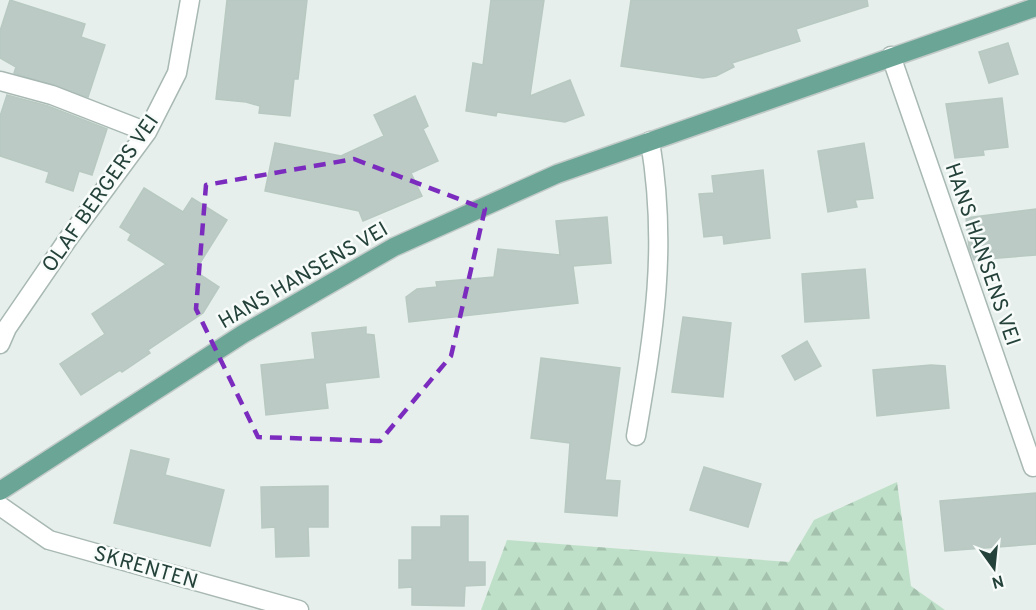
<svg xmlns="http://www.w3.org/2000/svg" width="1036" height="610" font-family="Overpass,sans-serif">
<defs>
<pattern id="forest-firs" width="22" height="20" patternUnits="userSpaceOnUse" patternTransform="scale(1.5)"><rect width="22" height="20" fill="#bfe0c8"/><path d="M5 1l3.5 6h-7zM16 11l3.5 6h-7z" fill="#a4c1ad"/></pattern>
</defs>
<rect width="100%" height="100%" fill="#e6efeb"/>
<!-- forest -->
<path fill="url(#forest-firs)" d="M897,482L911,586L945,610H481L507,540L789,562L814,520Z"/>
<!-- building -->
<path fill="#bbcac4" stroke="#b8c9c2" stroke-width="1.5" d="M10,0L85,24L81,37L105,45L88,97L14,73L16,67L0,58V31Z
M227,0H307L298,79H294L290,116L259,113L260,106L246,102L216,99Z
M491,0H544L530,96L570,80L584,115L565,122L497,112L496,116L466,111L473,63L483,65Z
M631,0H867L868,6L796,29L800,41L732,63L734,67L716,76L703,78L621,66Z
M1008,43L1018,74L989,83L979,52Z
M7,95L48,106L107,129L92,175L79,171L73,191L46,182L49,172L0,156V116Z
M415,96L428,126L423,129L438,161L411,173L422,196L363,221L359,211L265,191L275,143L341,156L384,136L374,115Z
M1002,98L1008,147L983,150L984,155L955,158L946,104Z
M864,143L873,198L855,200L857,207L828,212L818,151Z
M763,170L770,238L724,244L723,235L704,237L699,194L714,193L712,176Z
M144,188L183,212L192,198L227,220L195,271L219,287L203,313L148,350L150,353L122,372L120,370L81,395L60,364L105,334L92,314L166,264L128,240L131,234L120,227Z
M1036,209V255L974,260L969,248L966,218Z
M607,217L611,263L573,266L578,303L409,322L406,297L417,289L437,287L436,282L494,277L498,249L560,255L556,221Z
M865,269L869,318L805,322L802,274Z
M683,317L731,323L723,397L672,392Z
M366,327V334L374,335L379,377L325,383L328,408L266,415L261,365L315,359L312,333Z
M807,341L821,366L795,380L782,356Z
M541,358L620,368L605,480L620,481L617,516L565,512L570,443L531,438Z
M931,365L945,366L949,408L877,416L873,370Z
M131,450L169,459L165,475L224,490L210,546L114,523Z
M704,467L761,484L748,527L690,510Z
M328,486V527H308L309,556L276,557L275,527L262,528L261,487Z
M1036,493V544L945,551L940,501Z
M441,516H468V562H485V585L465,586L464,606L412,605V587L399,588V560H412V527H441Z"/>
<g fill="none" stroke-linecap="round" stroke-linejoin="round">
<!-- minor casing -->
<g stroke="#a8b8b2" stroke-width="21">
<path id="minor" d="M891,56L1033,467
M0,81L52,95L147,132
M0,344L7,328L68,239L147,132L177,73L190,0
M636,436C654,331 668,248 650,141
M0,506L49,540L299,610"/>
</g>
<!-- major casing -->
<g stroke="#c2cac8" stroke-width="21">
<path id="major" d="M0,491L243,334L394,247L557,174L1036,7"/>
</g>
<!-- minor -->
<use href="#minor" stroke="#fff" stroke-width="18"/>
<!-- major -->
<use href="#major" stroke="#6aa596" stroke-width="18"/>
</g>
<!-- marked area -->
<path fill="none" stroke="#7b2cbf" stroke-width="4.5" stroke-dasharray="12 8" stroke-linejoin="round" d="M354,159L485,209L451,356L380,441L258,437L196,309L206,185Z"/>
<g text-anchor="middle" stroke-width="5" stroke-linejoin="round" paint-order="stroke">
<!-- street labels -->
<g font-size="21" fill="#24423a" stroke="#f7fbf9">
<text transform="translate(100 193) rotate(-55)" y="7">OLAF BERGERS VEI</text>
<text transform="translate(983 254) rotate(71)" y="7">HANS HANSENS VEI</text>
<text transform="translate(303 275) rotate(-30)" y="7">HANS HANSENS VEI</text>
<text transform="translate(146 567) rotate(16)" y="7">SKRENTEN</text>
</g>
</g>
<!-- north arrow -->
<g transform="translate(994 568) rotate(165)" stroke="#f7fbf9" stroke-width="4.5" paint-order="stroke">
<path d="M0-4.5L10 22L0 15L-10 22Z" fill="#24423a"/>
<text y="-9" font-size="16" font-weight="bold" text-anchor="middle" fill="#24423a">N</text>
</g>
</svg>
